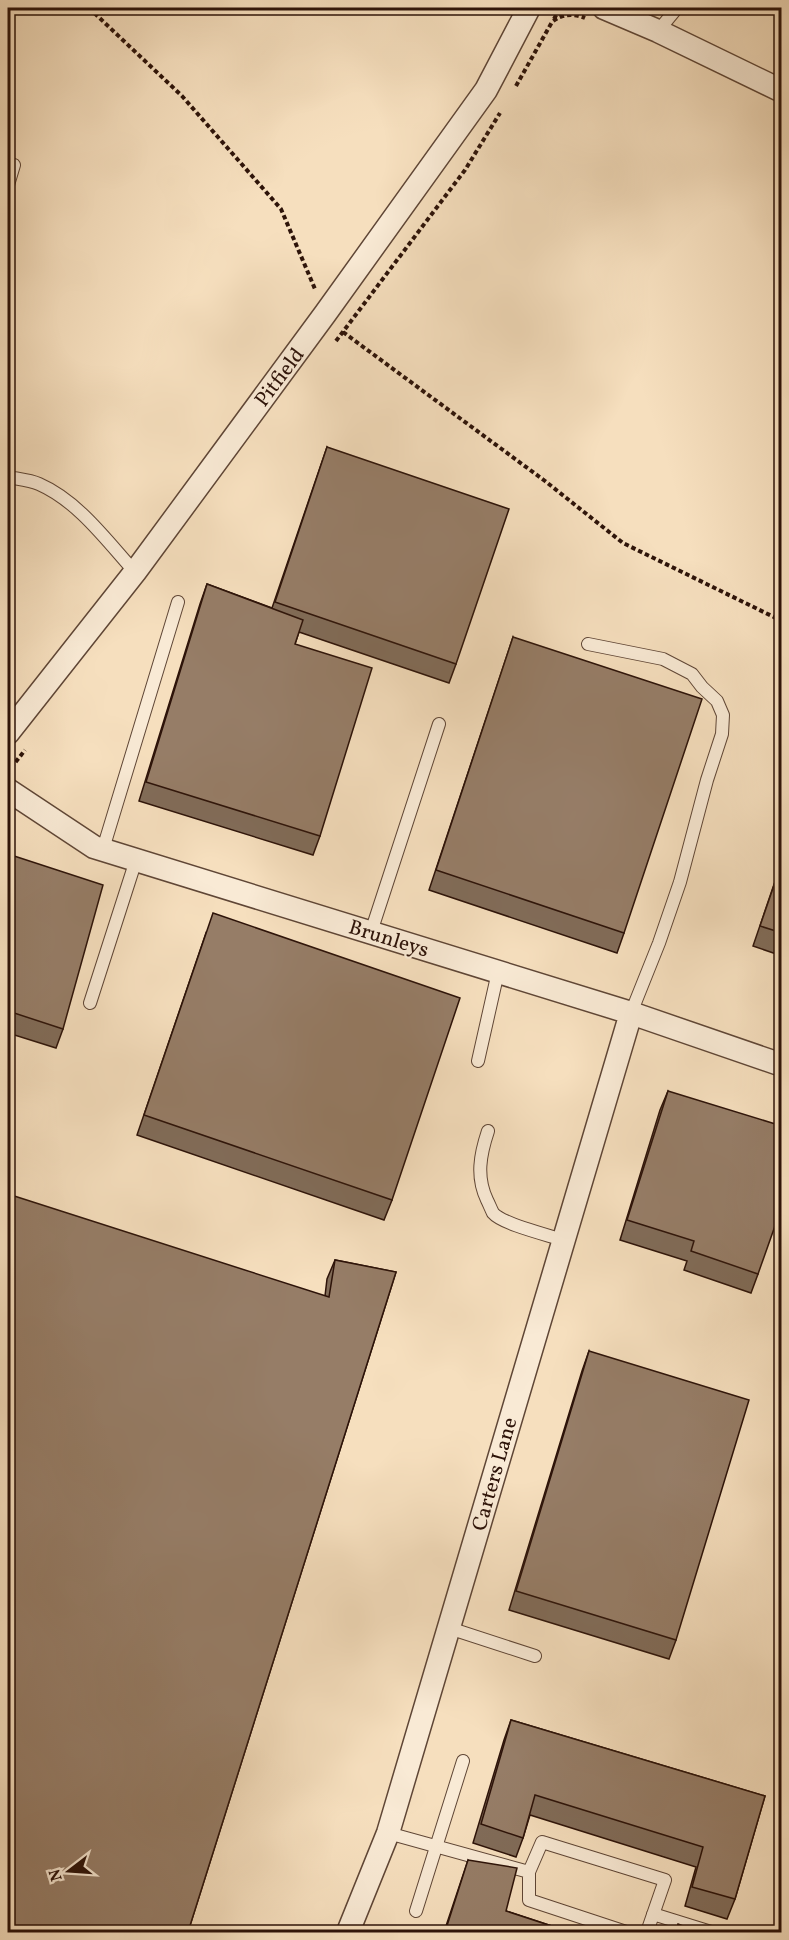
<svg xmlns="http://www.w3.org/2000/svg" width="789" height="1940" font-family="Vollkorn,serif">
<rect width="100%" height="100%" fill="#f6dfbe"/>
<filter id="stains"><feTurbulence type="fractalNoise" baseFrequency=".00333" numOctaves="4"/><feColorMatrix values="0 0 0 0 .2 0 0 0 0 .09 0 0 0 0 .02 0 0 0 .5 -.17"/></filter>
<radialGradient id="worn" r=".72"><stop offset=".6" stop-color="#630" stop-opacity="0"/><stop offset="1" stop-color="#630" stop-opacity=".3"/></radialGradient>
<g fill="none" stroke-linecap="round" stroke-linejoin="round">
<!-- lane casing -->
<g stroke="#5f4636" stroke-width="14">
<path id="lane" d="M658,31L677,8
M8,185L14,165
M8,477C18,479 30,480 39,484C78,501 107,541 135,572
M588,644L663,659L692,674L702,687L717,701L723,715L722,734L707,780L680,882L659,943L631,1013
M103,849L178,602
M371,932L439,724
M90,1003L136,860
M478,1061L498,972
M488,1131C480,1155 476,1177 487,1200C489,1204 491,1209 493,1213C502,1224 548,1235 563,1240
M449,1628L535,1656
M388,1833L529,1872
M416,1911L463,1761
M653,1914L711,1932
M626,1932L529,1900V1872L542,1842L665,1880L647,1932"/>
</g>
<!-- street casing -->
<g stroke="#5f4636" stroke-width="25">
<path id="street" d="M604,8L658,31L782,91
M8,733L135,572L325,314L486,90L529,8
M8,790L94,847L631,1013L782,1065
M348,1932L388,1833L631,1013"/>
</g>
<!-- path -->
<path stroke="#2d1309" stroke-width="4" stroke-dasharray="4.5 3" stroke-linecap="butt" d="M89,8L182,96L281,209L315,289
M554,19L560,8
M516,86L552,22C562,14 573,13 585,18
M343,332L545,481L623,543L782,621
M336,341L465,170L500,113
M11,768L25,750"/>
<!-- lane -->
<use href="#lane" stroke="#f9ead5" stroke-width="12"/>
<!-- street -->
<use href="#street" stroke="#f9ead5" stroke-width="22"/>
</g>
<!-- wall -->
<path fill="#816c59" stroke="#2d1309" stroke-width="1.5" d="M327,447L456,664L449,683L299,632L295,644L320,836L313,855L139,801L200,604L207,584L272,608Z
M513,637L624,933L617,953L429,890Z
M8,854L63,1029L56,1048L8,1033Z
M782,861V956L753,946Z
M206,933L392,1200L384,1220L137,1135Z
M668,1091L758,1274L751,1293L684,1270L687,1261L620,1240L660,1110Z
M335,1260L396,1272L188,1932L325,1296L327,1279Z
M589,1351L676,1640L669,1659L509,1610L582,1371Z
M511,1720L765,1796L735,1899L727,1919L685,1906L696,1867L530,1815L523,1838L516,1857L473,1843L504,1740Z
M468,1860L506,1911L570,1932H444Z"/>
<!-- building -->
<path fill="#967d67" stroke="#2d1309" stroke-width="1.5" d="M327,447L509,509L456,664L275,602Z
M207,584L303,620L295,644L372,668L320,836L146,782Z
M513,637L702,699L624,933L436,870Z
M8,854L103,885L63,1029L8,1011Z
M782,862V933L760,926Z
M213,913L460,998L392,1200L144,1115Z
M668,1091L782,1126V1206L758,1274L691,1251L694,1241L627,1220Z
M8,1194L329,1297L335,1260L396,1272L188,1932H8Z
M589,1351L749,1400L676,1640L516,1591Z
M511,1720L765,1796L735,1899L692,1887L703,1847L535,1795L523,1838L481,1824Z
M468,1860L517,1868L506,1911L570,1932H445Z
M678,1924L698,1932H676Z"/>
<g text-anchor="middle" stroke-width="4.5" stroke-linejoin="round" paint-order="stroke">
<!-- street labels -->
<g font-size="21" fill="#2d1309" stroke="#f9ead5">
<text transform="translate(279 377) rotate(-53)" y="7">Pitfield</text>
<text transform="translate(389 938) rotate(17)" y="7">Brunleys</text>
<text transform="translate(494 1474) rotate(-74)" y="7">Carters Lane</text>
</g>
</g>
<!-- margin -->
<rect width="789" height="1940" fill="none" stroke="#f6dfbe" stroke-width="30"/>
<rect x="9" y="9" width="771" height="1922" fill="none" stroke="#2d1309" stroke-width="3"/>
<rect x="15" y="15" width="759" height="1910" fill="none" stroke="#2d1309" stroke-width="1.5"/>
<!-- north arrow -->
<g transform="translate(69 1871) rotate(253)" stroke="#f9ead5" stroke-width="4.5" paint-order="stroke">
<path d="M0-4.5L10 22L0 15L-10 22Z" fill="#2d1309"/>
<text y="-9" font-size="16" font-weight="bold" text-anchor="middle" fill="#2d1309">N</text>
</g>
<rect width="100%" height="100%" filter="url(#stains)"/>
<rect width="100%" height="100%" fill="url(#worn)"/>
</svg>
